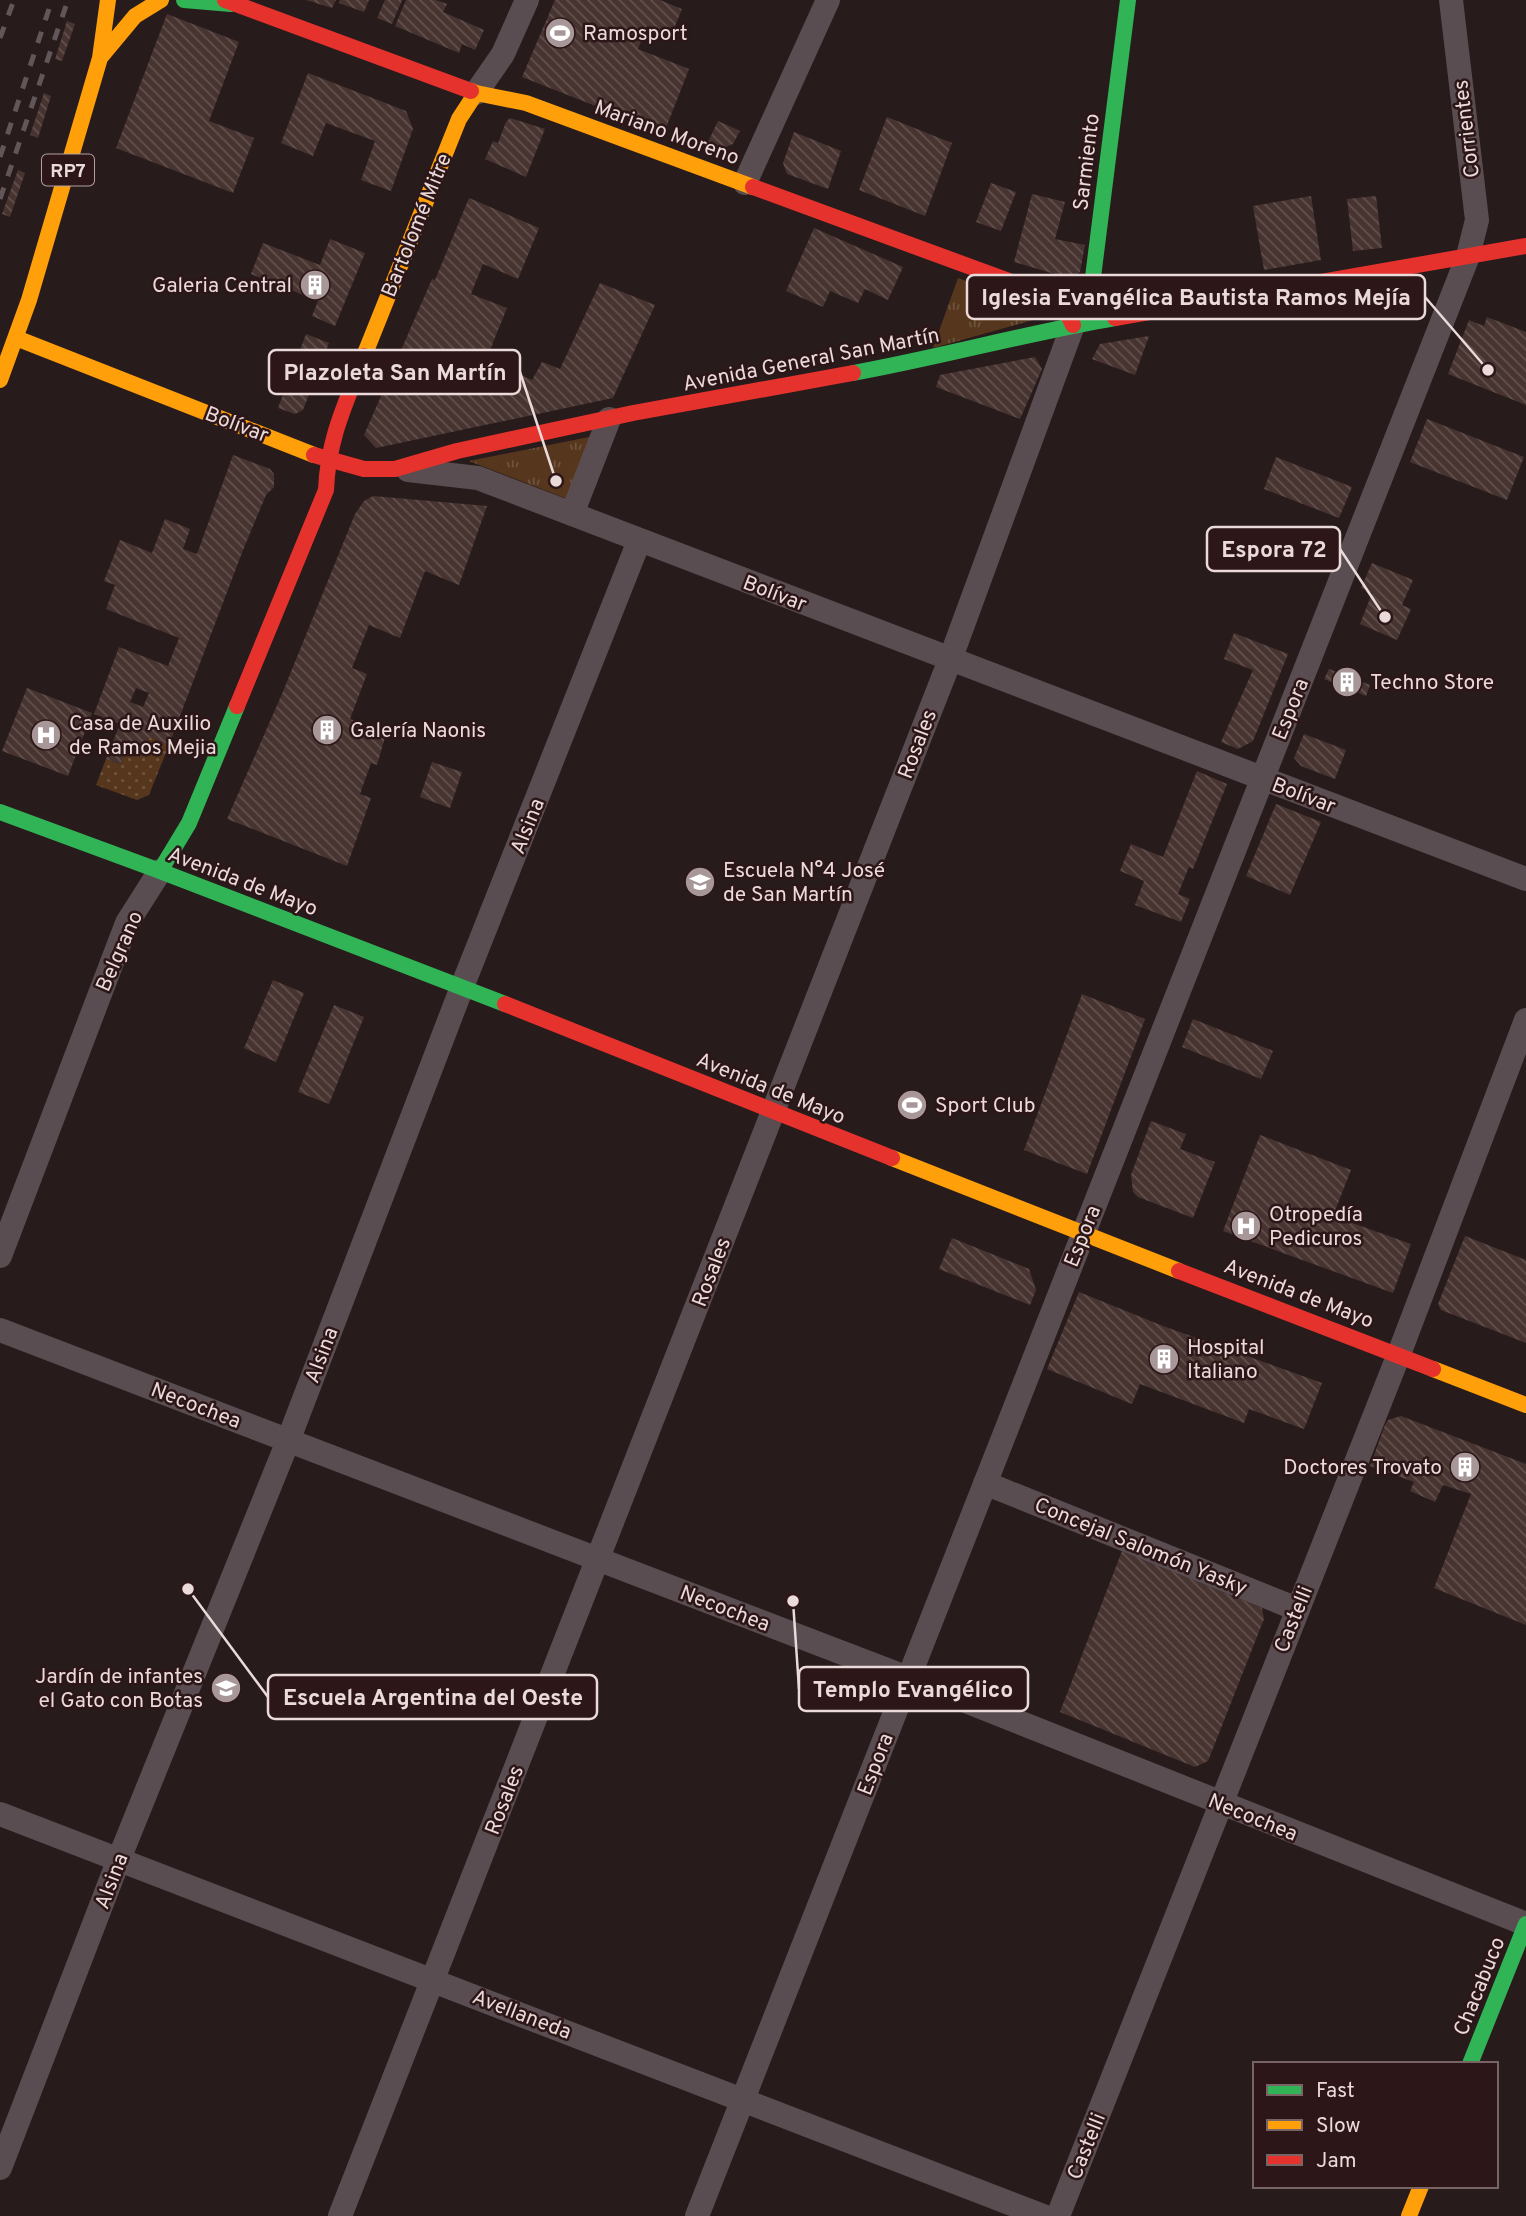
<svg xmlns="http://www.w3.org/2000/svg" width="1526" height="2216" font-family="Overpass,sans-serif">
<defs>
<pattern id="grass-tufts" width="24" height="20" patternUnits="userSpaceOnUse" patternTransform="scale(1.75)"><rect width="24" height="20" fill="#56371d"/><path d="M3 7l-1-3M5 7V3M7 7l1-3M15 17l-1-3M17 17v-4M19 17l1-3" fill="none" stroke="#6e533d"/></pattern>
<pattern id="garden-dots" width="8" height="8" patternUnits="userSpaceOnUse" patternTransform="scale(1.75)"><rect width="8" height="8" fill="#56371d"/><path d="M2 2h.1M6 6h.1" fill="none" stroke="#6e533d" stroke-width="1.8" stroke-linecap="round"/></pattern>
<pattern id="building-back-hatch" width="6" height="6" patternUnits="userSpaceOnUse" patternTransform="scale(1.75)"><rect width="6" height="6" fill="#473430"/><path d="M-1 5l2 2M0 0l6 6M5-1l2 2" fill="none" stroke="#62514d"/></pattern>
</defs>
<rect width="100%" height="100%" fill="#281b1c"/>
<!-- grass -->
<path fill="url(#grass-tufts)" d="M958,278L1042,308L1047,316L933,348Z
M594,436L583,505L469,461Z"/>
<!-- garden -->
<path fill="url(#garden-dots)" d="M149,737L169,745L149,795L137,800L96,785L106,759L120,764L125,752L139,758Z"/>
<!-- building -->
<path fill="url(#building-back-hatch)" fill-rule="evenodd" d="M306,0H336L332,8Z
M340,0H369L364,12L339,3Z
M385,0H402L392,24L377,18Z
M406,0H436L447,4L443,12L484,30L475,50L462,44L459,53L395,26Z
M555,0H660L682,9L671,36L647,26L638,49L689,69L664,133L522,77Z
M167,14L239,42L209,121L254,138L233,193L116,148Z
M67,21L75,24L62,61L55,59Z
M308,73L406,111L413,129L391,191L361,180L375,141L326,123L313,156L281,143Z
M44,93L51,96L38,138L30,135Z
M887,117L952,143L925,216L859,190Z
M510,118L545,129L526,177L485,159L493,141L498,143L506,122Z
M718,121L740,131L733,144L719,150L706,146Z
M794,132L841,151L828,189L787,174L783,163Z
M18,170L25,173L10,217L2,214Z
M991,183L1016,192L1001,231L976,222Z
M1032,194L1065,202L1055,239L1085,245L1080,272L1071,279L1014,262Z
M1311,196L1321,260L1264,270L1253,206Z
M1376,196L1382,248L1353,251L1347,199Z
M469,198L539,228L518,279L483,264L471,294L507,308L486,360L532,380L542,362L560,369L600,283L655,305L613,398L376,448L364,435L432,279L435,280Z
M814,228L903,267L888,300L865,289L858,303L830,291L823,307L786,291Z
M330,239L365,253L335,326L312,316L318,301L251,274L263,243L320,265Z
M1487,317L1526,332V405L1448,374L1469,320L1484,326Z
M306,334L329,343L303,410L295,414L278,408Z
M1149,336L1135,375L1092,359L1100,344Z
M1035,357L1042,369L1020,419L936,387L940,375Z
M1427,419L1524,457L1507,500L1410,462Z
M233,455L270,469L274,474V487L266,495L243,550L169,745L149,737L139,758L125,752L120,764L106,759L120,724L94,714L119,647L168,666L179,638L106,609L115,585L104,581L120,540L152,553L165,519L190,529L183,549L197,554ZM136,688L149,693L143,707L130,702Z
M1276,457L1352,487L1339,518L1264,489Z
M373,496L487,506L459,585L425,571L400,638L369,625L352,668L367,674L350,719L386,734L377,765L371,763L360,794L371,798L347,866L227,819L282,694L355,514L364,501Z
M1372,563L1413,580L1402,605L1411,609L1397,640L1360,624L1372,593L1361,588Z
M1234,633L1288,654L1253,741L1238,749L1221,742L1253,670L1224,659Z
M1329,669L1370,685L1366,696L1324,679Z
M27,688L92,713L68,776L2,751Z
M1304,734L1346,750L1335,779L1301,766L1294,758Z
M432,762L462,772L450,808L420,797Z
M1197,771L1227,784L1193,869L1189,867L1178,894L1190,899L1181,922L1135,905L1144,881L1120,871L1131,844L1163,857Z
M1276,804L1321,822L1290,895L1246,876Z
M273,980L304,993L276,1062L244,1048Z
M1082,994L1145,1019L1087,1174L1024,1150Z
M334,1005L364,1017L329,1104L298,1092Z
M1193,1019L1273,1051L1261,1079L1182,1047Z
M1151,1121L1186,1134L1180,1149L1215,1162L1193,1218L1138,1197L1133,1192L1131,1175Z
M1260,1135L1351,1170L1333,1216L1411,1244L1393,1293L1223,1231Z
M1465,1236L1526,1260V1343L1441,1310L1438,1304Z
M952,1238L1029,1269L1036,1290L1030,1305L939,1269Z
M1079,1292L1163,1326L1322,1383L1304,1429L1249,1409L1244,1423L1140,1384L1132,1404L1047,1369Z
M1401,1416L1526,1464V1625L1434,1588L1471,1494L1443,1485L1435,1502L1410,1491L1414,1482L1370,1466L1385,1425L1388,1420Z
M1122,1551L1262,1608L1264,1619L1208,1761L1195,1767L1060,1712Z"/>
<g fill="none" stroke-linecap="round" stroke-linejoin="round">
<!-- street -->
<path stroke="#5a4d51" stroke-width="24" d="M476,93L503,54L527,0
M745,183L828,0
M408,470L478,478L1526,879
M572,514L609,419
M0,1256L127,923L160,871
M0,1330L908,1678L1526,1924
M985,1483L1297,1609
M0,1814L1043,2216
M0,2168L119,1859L288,1441L462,987L639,541
M340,2216L950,660L1073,325
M697,2216L1468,256L1477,220L1451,0
M1058,2216L1399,1354L1526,1020"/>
<!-- fast -->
<path stroke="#30b455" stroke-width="16" d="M184,0L231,4
M1073,325L1092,285L1128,0
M853,373C941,357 1027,333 1115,318
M0,812L160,871L189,823L237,706
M160,871L505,1004
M1470,2064L1526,1924"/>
<!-- slow -->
<path stroke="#ff9f0a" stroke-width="16" d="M100,58L135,16L161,0
M476,93L526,103L753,187
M16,338L314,455
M364,356L459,119L476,93L471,91
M0,380L29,300L100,58L108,0
M892,1158L1179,1271
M1433,1369L1526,1405
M1409,2216L1421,2186"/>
<!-- jam -->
<path stroke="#e5322d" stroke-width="16" d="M225,0L471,91
M753,187L1047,295L1062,302L1073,325
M1115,318L1526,246
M314,455L364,469H395L457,451L633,413L853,373
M237,706L326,490C328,438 346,403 364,356
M505,1004L892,1158
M1179,1271L1433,1369"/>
<!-- rail -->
<path stroke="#625658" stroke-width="5" stroke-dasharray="12 12" stroke-linecap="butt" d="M0,38L14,0
M0,157L52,0
M0,199L68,0"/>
</g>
<!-- icons -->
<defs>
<g id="stadium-disc" transform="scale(1.575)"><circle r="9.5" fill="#a79798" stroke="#2d1617"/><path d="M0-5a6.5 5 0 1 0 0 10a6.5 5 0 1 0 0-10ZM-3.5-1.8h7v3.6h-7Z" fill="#fff"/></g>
<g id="building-disc" transform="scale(1.575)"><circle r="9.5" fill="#a79798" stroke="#2d1617"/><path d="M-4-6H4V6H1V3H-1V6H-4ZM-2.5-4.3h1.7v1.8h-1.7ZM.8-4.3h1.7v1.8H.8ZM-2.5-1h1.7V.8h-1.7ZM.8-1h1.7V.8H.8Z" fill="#fff"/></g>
<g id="hospital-disc" transform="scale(1.575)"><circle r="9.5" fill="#a79798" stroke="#2d1617"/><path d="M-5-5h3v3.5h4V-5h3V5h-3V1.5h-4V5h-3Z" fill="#fff"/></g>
<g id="school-disc" transform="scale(1.575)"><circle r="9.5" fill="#a79798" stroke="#2d1617"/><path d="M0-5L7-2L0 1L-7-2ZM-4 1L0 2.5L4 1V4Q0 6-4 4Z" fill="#fff"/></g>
</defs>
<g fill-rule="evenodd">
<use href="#stadium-disc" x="560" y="33"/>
<use href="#building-disc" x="315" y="285"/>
<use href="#building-disc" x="1347" y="682"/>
<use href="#building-disc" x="327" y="730"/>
<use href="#hospital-disc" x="46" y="735"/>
<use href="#school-disc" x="700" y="882"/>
<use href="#stadium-disc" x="912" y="1105"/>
<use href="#hospital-disc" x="1246" y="1226"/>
<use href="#building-disc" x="1164" y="1359"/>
<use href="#building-disc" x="1465" y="1467"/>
<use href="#school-disc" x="226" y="1688"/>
</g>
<g text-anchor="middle" stroke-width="5" stroke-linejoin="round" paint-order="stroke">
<!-- shield labels -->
<rect fill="#2d1617" stroke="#b29fa0" stroke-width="2" x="42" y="154.5" width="52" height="31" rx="5"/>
<g font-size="19" font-weight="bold" fill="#ebdada">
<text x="68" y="177">RP7</text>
</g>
<!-- poi labels -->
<g font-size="21" fill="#ebdada" stroke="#2d1617" text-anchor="start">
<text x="583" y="40">Ramosport</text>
<text x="292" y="292" text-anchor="end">Galeria Central</text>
<text x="1370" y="689">Techno Store</text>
<text x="69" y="730">Casa de Auxilio<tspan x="69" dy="24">de Ramos Mejia</tspan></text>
<text x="350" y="737">Galería Naonis</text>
<text x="723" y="877">Escuela N°4 José<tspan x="723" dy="24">de San Martín</tspan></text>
<text x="935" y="1112">Sport Club</text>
<text x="1269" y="1221">Otropedía<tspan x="1269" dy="24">Pedicuros</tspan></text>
<text x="1187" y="1354">Hospital<tspan x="1187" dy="24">Italiano</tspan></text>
<text x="1442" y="1474" text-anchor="end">Doctores Trovato</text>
<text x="203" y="1683" text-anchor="end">Jardín de infantes<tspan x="203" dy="24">el Gato con Botas</tspan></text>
</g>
<!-- street labels -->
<g font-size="21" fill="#ebdada" stroke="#2d1617">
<text transform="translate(1466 129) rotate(-97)" y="7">Corrientes</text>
<text transform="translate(667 132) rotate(20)" y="7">Mariano Moreno</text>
<text transform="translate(1086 162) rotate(-83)" y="7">Sarmiento</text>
<text transform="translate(416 225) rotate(-68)" y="7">Bartolomé Mitre</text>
<text transform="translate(811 359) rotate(-11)" y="7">Avenida General San Martín</text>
<text transform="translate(237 424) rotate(21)" y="7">Bolívar</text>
<text transform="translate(775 593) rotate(21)" y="7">Bolívar</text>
<text transform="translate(1290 709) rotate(-68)" y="7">Espora</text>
<text transform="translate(917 744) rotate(-69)" y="7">Rosales</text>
<text transform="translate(1304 795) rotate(21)" y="7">Bolívar</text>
<text transform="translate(527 826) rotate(-68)" y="7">Alsina</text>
<text transform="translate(243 881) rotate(21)" y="7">Avenida de Mayo</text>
<text transform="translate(119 951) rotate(-66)" y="7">Belgrano</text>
<text transform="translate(771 1088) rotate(22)" y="7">Avenida de Mayo</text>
<text transform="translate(1082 1236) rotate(-68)" y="7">Espora</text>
<text transform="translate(711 1272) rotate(-69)" y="7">Rosales</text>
<text transform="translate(1299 1293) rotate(21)" y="7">Avenida de Mayo</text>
<text transform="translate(321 1355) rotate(-69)" y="7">Alsina</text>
<text transform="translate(196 1405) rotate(21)" y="7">Necochea</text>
<text transform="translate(1141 1546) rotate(22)" y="7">Concejal Salomón Yasky</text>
<text transform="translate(725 1608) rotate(21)" y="7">Necochea</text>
<text transform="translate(1293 1619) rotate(-68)" y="7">Castelli</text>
<text transform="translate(875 1764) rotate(-69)" y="7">Espora</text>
<text transform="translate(504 1800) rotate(-69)" y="7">Rosales</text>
<text transform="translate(1253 1817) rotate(22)" y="7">Necochea</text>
<text transform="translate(111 1881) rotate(-69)" y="7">Alsina</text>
<text transform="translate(1479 1986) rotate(-68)" y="7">Chacabuco</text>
<text transform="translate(522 2014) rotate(21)" y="7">Avellaneda</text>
<text transform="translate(1086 2146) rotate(-68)" y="7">Castelli</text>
</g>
</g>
<!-- callouts -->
<path fill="none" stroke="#ebdada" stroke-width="2.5" d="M1488 370L1425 297M556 481L520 372M1385 617L1340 549M793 1601L799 1689M188 1589L268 1697"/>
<g fill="#ebdada" stroke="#2d1617" stroke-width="2.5">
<circle cx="1488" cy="370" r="7"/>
<circle cx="556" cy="481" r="7"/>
<circle cx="1385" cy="617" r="7"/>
<circle cx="793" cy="1601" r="7"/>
<circle cx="188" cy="1589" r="7"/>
</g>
<g fill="#2d1617" stroke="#ebdada" stroke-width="2.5">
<rect x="967" y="275" width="458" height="44" rx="7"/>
<rect x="269" y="350" width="251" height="44" rx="7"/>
<rect x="1207" y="527" width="133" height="44" rx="7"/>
<rect x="799" y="1667" width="229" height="44" rx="7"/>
<rect x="268" y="1675" width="329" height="44" rx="7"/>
</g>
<g font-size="23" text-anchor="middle" font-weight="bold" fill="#ebdada">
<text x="1196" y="305">Iglesia Evangélica Bautista Ramos Mejía</text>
<text x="395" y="380">Plazoleta San Martín</text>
<text x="1274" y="557">Espora 72</text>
<text x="913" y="1697">Templo Evangélico</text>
<text x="433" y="1705">Escuela Argentina del Oeste</text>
</g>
<!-- legend -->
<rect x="1253" y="2062" width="245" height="126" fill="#2d1617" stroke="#796465" stroke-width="2"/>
<rect x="1267" y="2085" width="35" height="10" fill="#30b455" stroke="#796465" stroke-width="2"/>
<text x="1316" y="2097" font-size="21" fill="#ebdada">Fast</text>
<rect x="1267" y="2120" width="35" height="10" fill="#ff9f0a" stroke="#796465" stroke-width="2"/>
<text x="1316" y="2132" font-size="21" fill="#ebdada">Slow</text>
<rect x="1267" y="2155" width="35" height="10" fill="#e5322d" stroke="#796465" stroke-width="2"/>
<text x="1316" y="2167" font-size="21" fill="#ebdada">Jam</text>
</svg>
